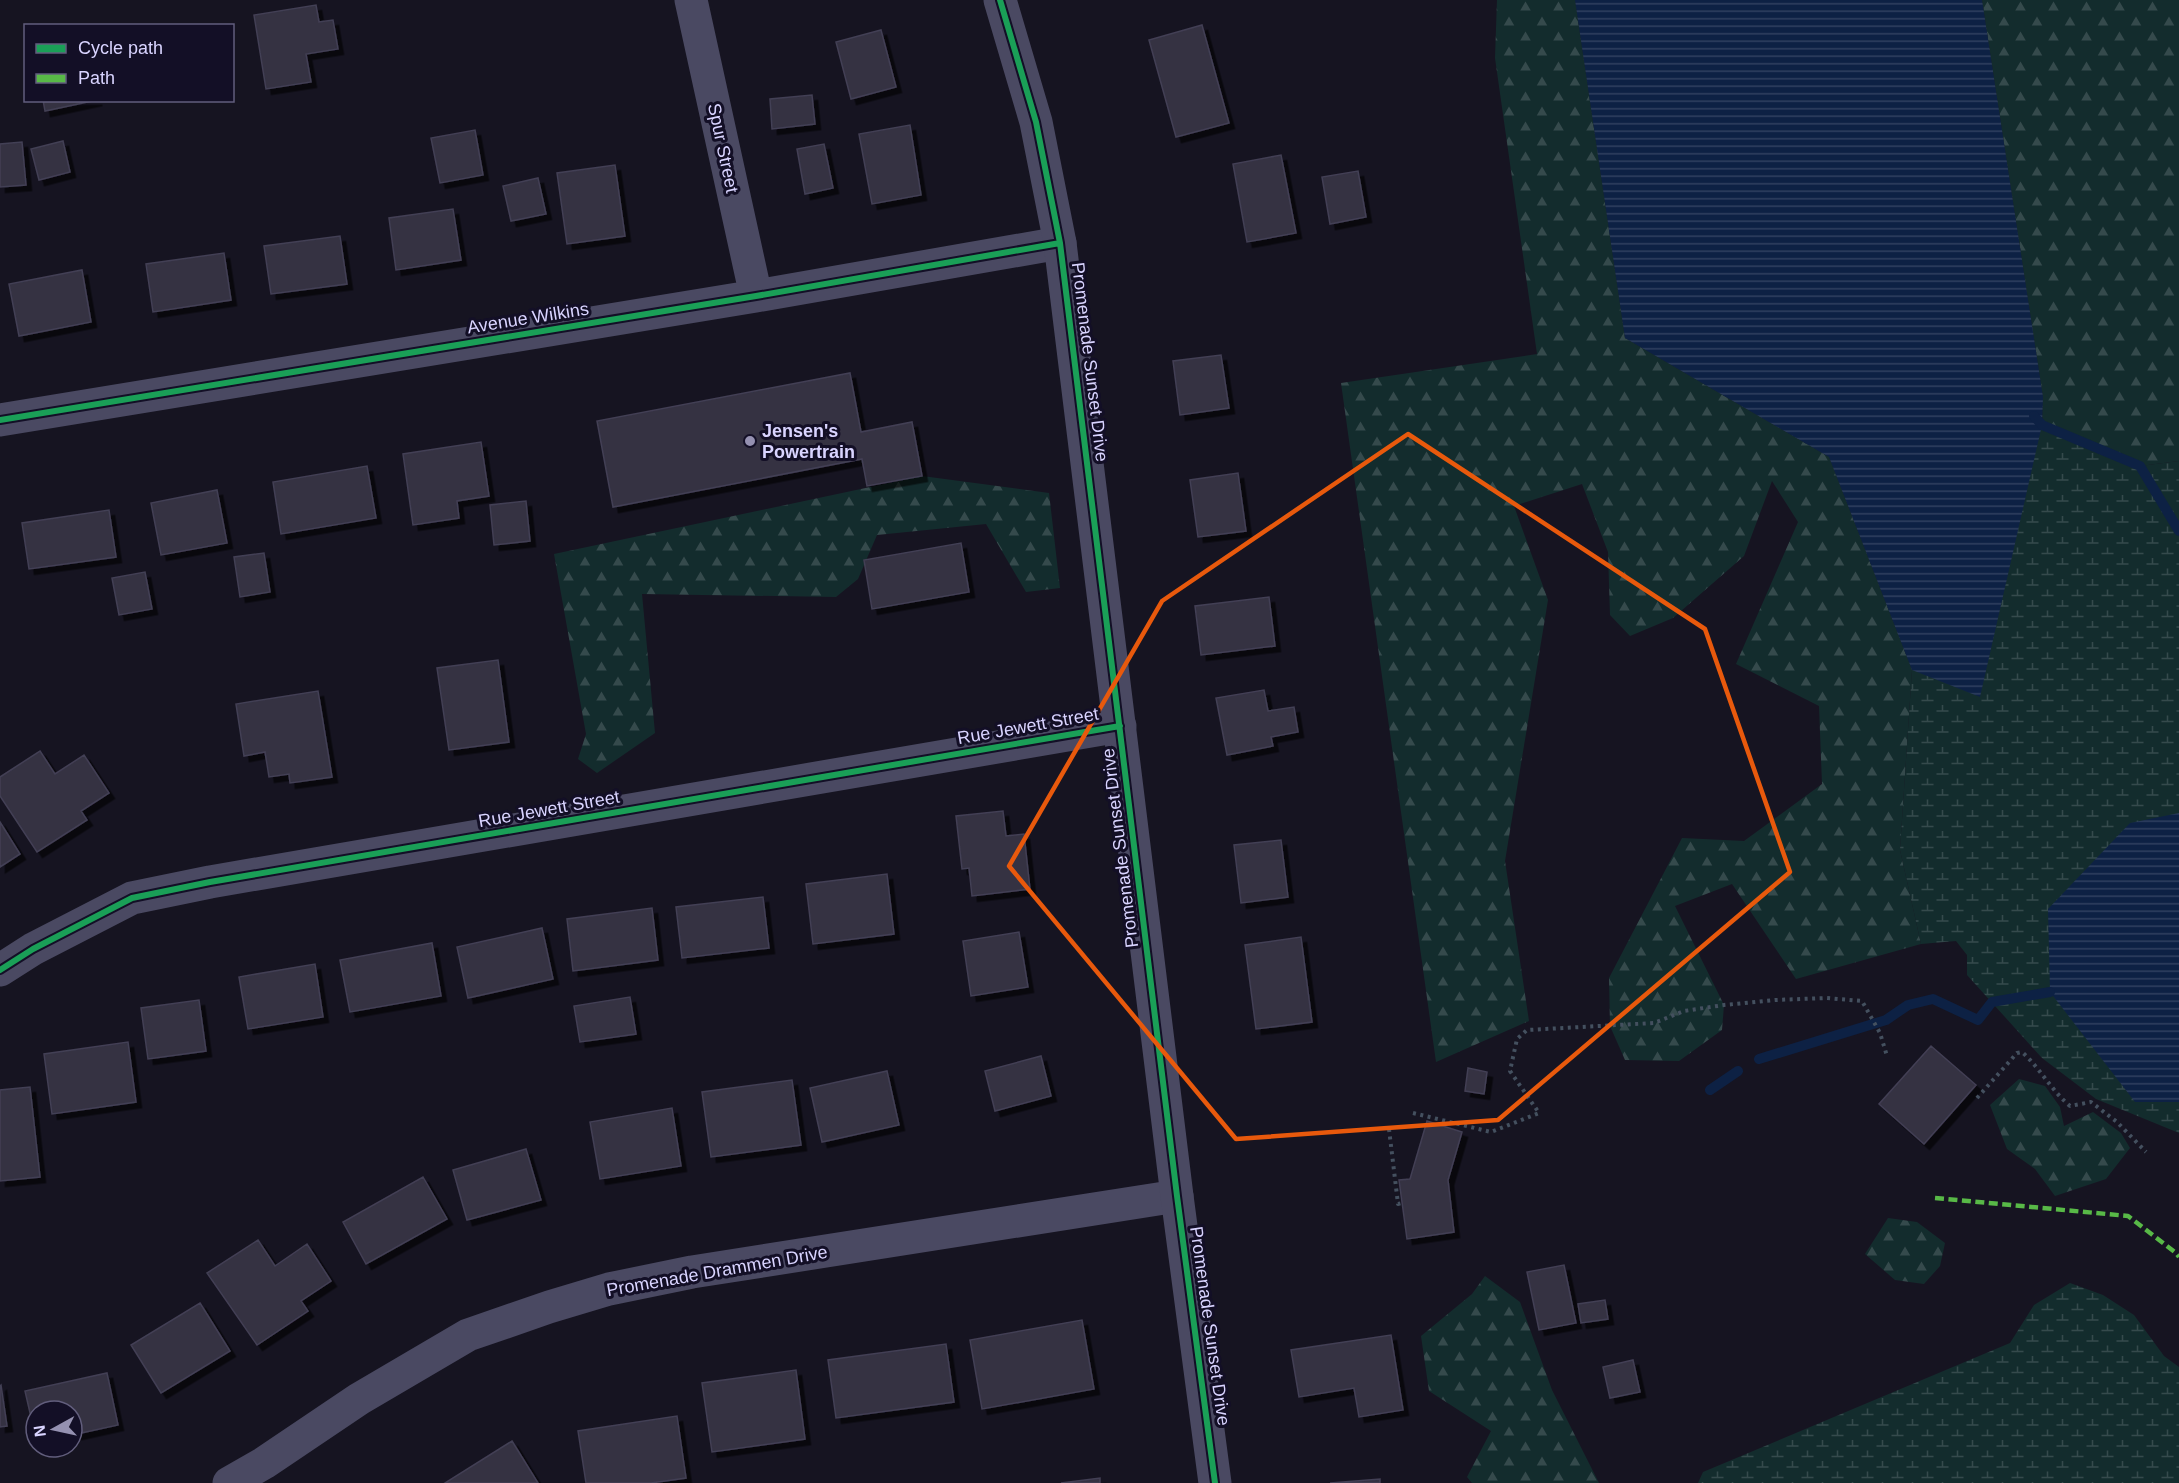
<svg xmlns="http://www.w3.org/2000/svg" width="2179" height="1483" font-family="Helvetica,sans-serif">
<defs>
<pattern id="forest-firs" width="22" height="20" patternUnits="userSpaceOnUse" patternTransform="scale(1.5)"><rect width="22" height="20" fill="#132c2d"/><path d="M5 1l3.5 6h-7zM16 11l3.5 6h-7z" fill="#354a4c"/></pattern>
<pattern id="wetland-marsh" width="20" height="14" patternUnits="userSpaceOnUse" patternTransform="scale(1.5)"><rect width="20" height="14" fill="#132c2d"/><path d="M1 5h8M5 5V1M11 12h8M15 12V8" fill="none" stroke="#354a4c"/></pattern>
<pattern id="water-rules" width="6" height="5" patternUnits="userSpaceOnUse" patternTransform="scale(1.5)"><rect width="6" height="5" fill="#0d2144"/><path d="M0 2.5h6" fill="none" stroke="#304060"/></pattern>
<filter id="shadow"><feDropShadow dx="5.5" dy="5.5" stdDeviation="0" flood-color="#0009"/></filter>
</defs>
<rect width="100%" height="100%" fill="#161421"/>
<!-- forest -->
<path fill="url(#forest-firs)" d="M1497,0H1575L1625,338L1829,457L1912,670L1900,850L1921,944L1796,979L1732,884L1675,906L1724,1005L1722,1030L1679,1061L1625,1060L1610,1026L1609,978L1682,838L1744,841L1822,784L1819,706L1736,664L1798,522L1772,481L1744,556L1673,618L1630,636L1610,615L1608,552L1582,484L1514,506L1548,600L1505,861L1529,1021L1436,1062L1341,383L1537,354L1495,58Z
M1982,0H2179V461L2140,466L2042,425L2043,397Z
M922,476L1049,493L1060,588L1026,592L986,524L877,535L858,579L836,597L642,594L655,733L597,773L578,759L586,734L554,554Z
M2019,1079L2045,1086L2060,1107L2064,1126L2093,1112L2121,1133L2130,1148L2106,1179L2055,1196L2035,1169L2007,1149L1990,1105Z
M1888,1218L1917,1222L1945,1243L1940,1266L1924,1284L1895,1280L1865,1254Z
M1485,1276L1520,1302L1552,1390L1599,1483H1472L1467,1477L1491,1431L1429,1391L1421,1336L1472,1294Z"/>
<!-- wetland -->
<path fill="url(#wetland-marsh)" d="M1575,0H1982L2043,397L2042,425L2140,466L2179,461V1133L2096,1099L2042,1058L1967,975V955L1956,941L1921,944L1900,850L1912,670L1829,457L1625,338Z
M2070,1283L2103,1295L2134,1315L2164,1356L2179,1367V1483H1698L1703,1472L2010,1343L2034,1305Z"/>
<!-- water -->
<path fill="url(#water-rules)" d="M1575,0H1982L2043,397L2042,425L1980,697L1912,670L1829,457L1625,338Z
M2179,813V1102H2135L2050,992L2048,909L2130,823Z"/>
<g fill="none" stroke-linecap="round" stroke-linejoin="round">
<!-- stream -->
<path stroke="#0d2144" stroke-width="10" d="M2034,416L2042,425L2140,466L2179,531
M1759,1059L1886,1020L1908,1005L1933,999L1978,1020L1992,1002L2050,992
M1710,1090L1738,1071"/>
</g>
<!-- building -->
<path fill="#343243" stroke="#433f54" stroke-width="1.5" filter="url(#shadow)" d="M316,5L319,22L333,20L338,49L306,54L311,82L266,89L254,15Z
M1202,25L1229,123L1176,137L1149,40Z
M881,30L896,87L851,99L836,42Z
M812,95L815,124L772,129L770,99Z
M43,100H97L45,111Z
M910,125L921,195L872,204L859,134Z
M475,130L483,175L440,183L431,138Z
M63,141L70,172L39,180L31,149Z
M22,142L26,185L0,187V144Z
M824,144L833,188L805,194L797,149Z
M1281,155L1296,233L1247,242L1233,164Z
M615,165L625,236L567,244L557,173Z
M1358,171L1366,217L1330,224L1322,177Z
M538,178L546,214L511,221L503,186Z
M453,209L461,260L396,270L389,218Z
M340,236L347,284L271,294L264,246Z
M224,253L231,300L153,312L146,264Z
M82,270L91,322L19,336L9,284Z
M1221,355L1229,408L1180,415L1173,361Z
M850,373L861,432L912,422L922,476L867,486L862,459L613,507L597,421Z
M481,442L489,496L457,501L459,518L413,525L403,454Z
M367,466L376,518L281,534L273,482Z
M1238,473L1246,531L1198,537L1190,480Z
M217,490L227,543L161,555L151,503Z
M526,501L530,541L494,545L490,505Z
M109,510L116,557L29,569L22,523Z
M961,543L969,592L872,609L864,560Z
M264,553L270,592L240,597L234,557Z
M145,572L152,609L119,615L112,578Z
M1269,597L1275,646L1201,655L1195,606Z
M498,660L509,742L449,750L437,668Z
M1264,690L1268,711L1294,707L1298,732L1271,737L1273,746L1227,755L1216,698Z
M318,691L332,777L290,783L289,774L269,777L265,752L244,756L236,704Z
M40,751L55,774L84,755L109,793L81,811L87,820L37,852L0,796V777Z
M1003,811L1006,836L1024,834L1030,889L972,896L969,868L962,869L956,816Z
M0,822L20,854L0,867Z
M1281,840L1288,897L1241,903L1234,845Z
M887,874L894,934L813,944L806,884Z
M763,897L769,948L682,958L676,907Z
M652,908L658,960L573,971L567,919Z
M542,928L553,979L468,998L457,947Z
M1019,932L1028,987L971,996L963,941Z
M1301,937L1312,1022L1256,1029L1245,945Z
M432,943L441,996L350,1012L340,960Z
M315,964L323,1017L248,1029L239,977Z
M630,997L636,1034L580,1042L574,1006Z
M199,1000L206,1051L148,1059L141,1008Z
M128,1042L136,1102L52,1114L44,1054Z
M1931,1046L1976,1085L1924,1144L1879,1104Z
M1041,1056L1051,1096L995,1111L985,1071Z
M1468,1068L1487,1072L1484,1094L1465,1091Z
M887,1071L899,1125L822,1142L810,1088Z
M792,1080L801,1145L711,1157L702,1092Z
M30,1087L40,1177L0,1181V1090Z
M672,1108L681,1166L600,1179L590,1122Z
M1427,1121L1462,1132L1448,1180L1454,1232L1407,1239L1399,1180L1410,1179Z
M526,1149L541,1200L467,1220L453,1170Z
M423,1177L447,1219L366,1264L343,1222Z
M258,1240L275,1266L307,1244L331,1281L301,1301L308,1311L257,1345L207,1273Z
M1564,1265L1576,1323L1539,1330L1527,1272Z
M1605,1300L1608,1319L1581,1323L1578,1304Z
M200,1303L230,1351L161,1393L131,1345Z
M1082,1320L1094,1389L982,1409L970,1340Z
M1391,1335L1403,1410L1359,1417L1354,1388L1299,1397L1291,1350Z
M946,1344L954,1402L836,1418L828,1360Z
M1633,1360L1640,1392L1610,1398L1603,1367Z
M796,1370L805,1439L712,1452L702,1383Z
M107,1373L118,1425L72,1435V1411H36V1439L25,1391Z
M1,1385L7,1426L0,1427V1386Z
M677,1416L686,1478L651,1483H586L578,1431Z
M512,1441L538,1483H445Z
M1100,1478V1483H1061Z
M1380,1479V1483H1330Z"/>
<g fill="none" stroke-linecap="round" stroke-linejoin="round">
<!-- path -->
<path stroke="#44505f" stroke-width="4" stroke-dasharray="3 4.5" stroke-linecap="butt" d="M1977,1098L2017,1053L2022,1052C2040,1068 2051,1090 2070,1106L2091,1102L2117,1122L2146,1152
M1413,1113L1491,1132L1539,1113L1510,1071L1517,1039L1527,1030L1654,1023L1684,1011L1724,1005L1775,1000L1827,998L1862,1001L1880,1033L1887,1056
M1389,1129L1398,1204L1402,1203"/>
<!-- minor -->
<path stroke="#4a4962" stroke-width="33" d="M691,0L756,296
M0,420L756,296L1060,243
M0,970L33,949L132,898L210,882L1120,726
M229,1483L264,1463L359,1399L468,1335L549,1307L609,1289L692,1272L1177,1196"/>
<!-- tertiary -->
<path stroke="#4a4962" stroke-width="33" d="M1000,0L1036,122L1060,243L1177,1196L1215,1483"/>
<!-- quiet -->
<path stroke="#58b947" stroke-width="4.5" stroke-dasharray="9 4.5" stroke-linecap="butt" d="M1935,1198L2128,1216L2176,1253L2179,1257"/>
<!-- cycleway casing -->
<g stroke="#130f26" stroke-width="10">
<path id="cycleway" d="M1000,0L1036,122L1060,243L1177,1196L1215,1483
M0,420L756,296L1060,243
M0,970L33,949L132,898L210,882L1120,726"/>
</g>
<!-- cycleway -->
<use href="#cycleway" stroke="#1a9f57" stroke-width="6"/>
</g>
<!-- marked area -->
<path fill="none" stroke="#e8590c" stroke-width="4.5" stroke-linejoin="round" d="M1408,434L1705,629L1790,872L1498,1120L1236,1139L1009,866L1162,601Z"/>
<!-- markers -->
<circle fill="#9591b1" stroke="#130f26" stroke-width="2" cx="750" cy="441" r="6"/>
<g text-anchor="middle" stroke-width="6" stroke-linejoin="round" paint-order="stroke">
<!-- street labels -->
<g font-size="18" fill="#d9d4ff" stroke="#130f26">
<text transform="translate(723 148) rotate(78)" y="6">Spur Street</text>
<text transform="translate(528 318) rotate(-9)" y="6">Avenue Wilkins</text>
<text transform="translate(1090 362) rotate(83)" y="6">Promenade Sunset Drive</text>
<text transform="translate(1028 726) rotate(-10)" y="6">Rue Jewett Street</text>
<text transform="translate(549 809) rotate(-10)" y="6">Rue Jewett Street</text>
<text transform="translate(1120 848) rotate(-97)" y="6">Promenade Sunset Drive</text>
<text transform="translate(717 1271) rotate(-10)" y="6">Promenade Drammen Drive</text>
<text transform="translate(1210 1326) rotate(82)" y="6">Promenade Sunset Drive</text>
</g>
<!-- poi labels -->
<g font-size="18" font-weight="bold" fill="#d9d4ff" stroke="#130f26" text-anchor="start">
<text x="762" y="437">Jensen's<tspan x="762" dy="21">Powertrain</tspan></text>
</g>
</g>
<!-- legend -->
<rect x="24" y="24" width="210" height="78" fill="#130f26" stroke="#625e7d" stroke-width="1.5"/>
<rect x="36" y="44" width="30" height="9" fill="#1a9f57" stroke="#625e7d" stroke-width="1.5"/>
<text x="78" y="54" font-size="18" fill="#d9d4ff">Cycle path</text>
<rect x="36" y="74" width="30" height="9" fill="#58b947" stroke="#625e7d" stroke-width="1.5"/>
<text x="78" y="84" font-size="18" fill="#d9d4ff">Path</text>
<!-- north arrow -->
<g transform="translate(54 1429) rotate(262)"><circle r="28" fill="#130f26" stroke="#625e7d" stroke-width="1.5"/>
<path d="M0-4.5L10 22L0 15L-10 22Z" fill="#9591b1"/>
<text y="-9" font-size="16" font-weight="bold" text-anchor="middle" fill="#d9d4ff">N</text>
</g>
</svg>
